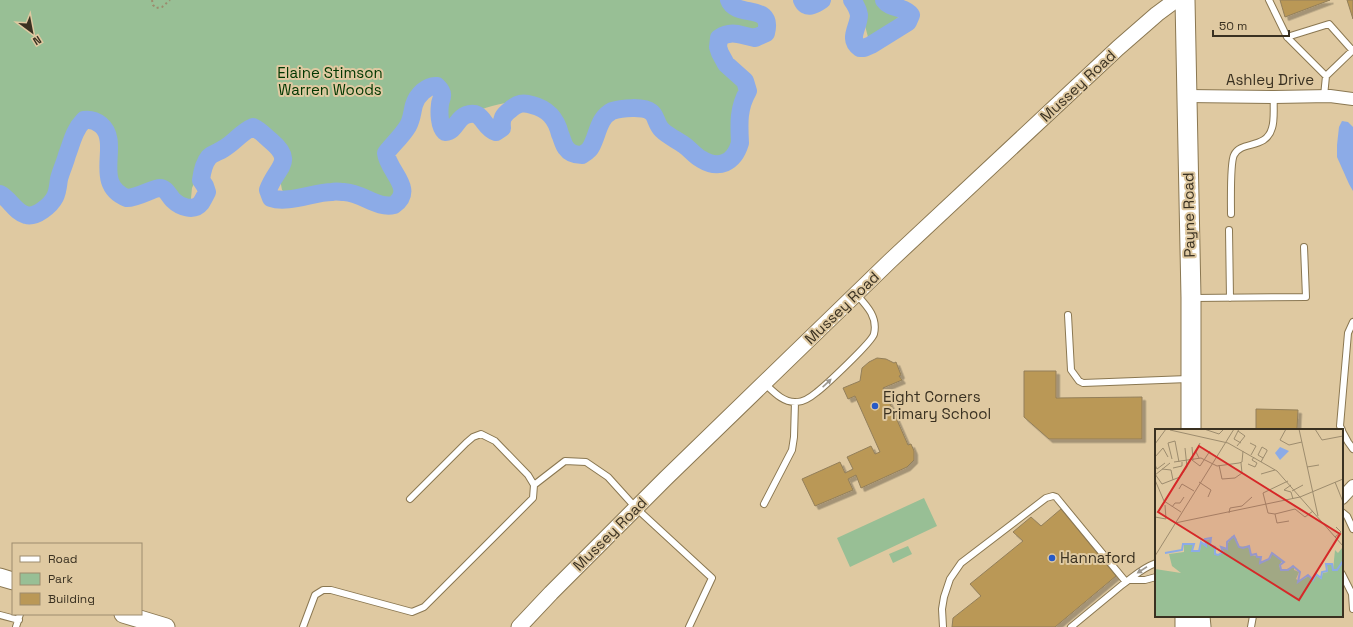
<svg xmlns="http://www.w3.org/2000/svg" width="1353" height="627" font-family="'Space Grotesk',sans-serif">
<defs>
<filter id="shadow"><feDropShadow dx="3.5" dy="3.5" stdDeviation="0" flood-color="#0004"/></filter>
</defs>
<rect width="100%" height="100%" fill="#dfc9a1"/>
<!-- green -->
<path fill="#98bf95" d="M0,0H724V2L740,14L757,22L761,25V33C749,38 728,27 716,35C707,42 714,58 720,65C725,70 735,74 738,81C742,94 732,109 732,123C731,132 735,141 732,150C731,153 729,155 727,157C721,161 706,159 701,155C695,150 690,143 684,138C678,132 670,129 663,125C659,121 656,115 652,111C638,98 615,104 602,116C590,127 590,139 581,152L574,150L571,149C567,141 564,133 560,126C535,87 497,104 462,116C457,119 454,125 449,127L444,124C442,108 449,87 426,86C419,86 415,93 411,99C407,106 409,115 406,123C401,132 382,146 381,153C378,166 394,174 396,186C396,190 395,194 394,198C393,200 393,201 390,202C383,203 358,190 349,188C335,185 320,186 306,188C298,190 292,192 284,192L282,190L280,179L288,160L283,148L262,131L250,126L238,130L218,153L201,168L192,188L190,208L186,209L175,205L173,190L168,182C165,182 161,182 159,182C157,183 154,186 151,188C144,192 135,196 126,194C121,192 118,188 116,183C114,179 110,174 110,169C107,152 121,114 88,127C79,130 70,138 66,146C63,151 63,156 61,161C58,168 53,175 51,183C50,187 50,191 49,195C47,200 39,207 34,209C17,215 20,193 0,197Z
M856,0H879L890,9L899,10L901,11C899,21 887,25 880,30C877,33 875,37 872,40L869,41L862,14Z
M924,498L937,526L850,567L837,538Z
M908,546L912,554L893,563L889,554Z"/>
<!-- water -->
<path fill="#8cabe7" d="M1342,121L1348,122L1353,127V191L1349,184L1337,157V145L1339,127Z"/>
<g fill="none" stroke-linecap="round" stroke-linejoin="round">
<!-- river -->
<path stroke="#8cabe7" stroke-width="18" d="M802,0C806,10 815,5 822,0
M852,0C855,4 858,9 859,15C859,27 847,39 860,48H864L871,45L908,22L911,15C903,5 891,10 884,0
M0,194C10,199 15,212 26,215C36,218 51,205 55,197C58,191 58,185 59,179C61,171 65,163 67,155C72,142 74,130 84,120C91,119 96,121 101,125C122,143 91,184 127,198C138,198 153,188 160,188C166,188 169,196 173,200C180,207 194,212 201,203C203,200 205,196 207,192L205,186L201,180C202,172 204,163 209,157C213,153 219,152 223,149C234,143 241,132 253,127C260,130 265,136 271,141C296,162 276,167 268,190L271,198C288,204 314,192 332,192C336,191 340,192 344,192C363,193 377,209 394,205C416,189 388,172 386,153C393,144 402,136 408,126C412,119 412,112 414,105C417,95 427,85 437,86C439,88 442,91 442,94C443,97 440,101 440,104C439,112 439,126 445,132C456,131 456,119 466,115C484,109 482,128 496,132L502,128C501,119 503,115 510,110C518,103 523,102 532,105C548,109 556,118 560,134C562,138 563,144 566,148C570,154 576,155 582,155C585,153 589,151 591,147C598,135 598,118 612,111C621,108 644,106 651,112C656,115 656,124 662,130C668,136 677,140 684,145C690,149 694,155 701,159C719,170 734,163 740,143C739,124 738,108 748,91L745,81L726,64L720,53L718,47L719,38C733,29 741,36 755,38L766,33C774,2 736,19 729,0"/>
</g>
<!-- building -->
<path fill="#ba9856" stroke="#937f5a" filter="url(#shadow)" d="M1280,0H1330L1285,17Z
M1347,0H1353V19Z
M877,358L886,359L894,363L896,362L901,375L899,376L902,380L883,388L908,445L911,444L914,451V460L907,467L861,488L856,475L848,479L853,490L815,506L802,479L840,462L845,473L853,469L847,457L871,446L875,454L880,452L855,396L848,399L843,388L860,381L862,368L869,362Z
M1024,371H1056V398L1142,397V439H1049L1024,417Z
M1256,409L1298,410L1297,429L1309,430H1256Z
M1061,509L1116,576L1055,627H952L953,618L981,596L970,584L1023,541L1013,532L1031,517L1041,526Z"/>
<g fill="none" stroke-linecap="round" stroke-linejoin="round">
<!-- service casing -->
<g stroke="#8a7751" stroke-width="8">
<path id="service" d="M1269,0L1287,37L1326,76
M1287,37L1329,24L1353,51
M1324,96L1326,76L1353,50
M1231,214C1231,202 1230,163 1234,155C1241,140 1266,150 1272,128C1275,119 1273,106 1274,97
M1229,230L1230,298
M1193,298L1306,297L1304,247
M1068,315L1071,370L1079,381L1083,383L1188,379
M764,383C773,391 782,402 795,402C802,403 811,397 817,392C826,385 872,342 874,334C878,317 867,306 856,294
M1342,430L1340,426L1348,333L1353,322
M1342,431L1348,442L1353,449
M534,485L565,461L586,462L608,477L636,508L712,578L689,627
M764,504L792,450L794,437L795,402
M1342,512L1347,516L1353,529
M1342,574L1352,594L1353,609
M1130,580H1145L1156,577
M0,615L19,620
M16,627L20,614
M303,627L315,595L323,590H331L412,612L424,607L533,498L534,485L528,475L495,441L481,434L473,437L466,443L410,499
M943,627L942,609L944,597L950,579L961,563L1046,498L1053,496L1056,497L1126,582
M1071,627L1122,585C1135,576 1140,569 1156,563
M1251,627L1253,616"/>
</g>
<!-- minor casing -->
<g stroke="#8a7751" stroke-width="14">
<path id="minor" d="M1187,96L1274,97L1330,96L1353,99
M1342,498L1353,486"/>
</g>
<!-- tertiary casing -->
<g stroke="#8a7751" stroke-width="17">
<path id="tertiary" d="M519,627L551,593L666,478L890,261L1118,48L1157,14L1176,0"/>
</g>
<!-- secondary casing -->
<g stroke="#8a7751" stroke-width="19">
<path id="secondary" d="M0,577L13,581
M123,614L166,627"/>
</g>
<!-- primary casing -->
<g stroke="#8a7751" stroke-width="21">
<path id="primary" d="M1185,0L1191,298V430
M1185,616V627
M1200,616L1201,627"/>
</g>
<!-- path -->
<path stroke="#9c8b6d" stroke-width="2" stroke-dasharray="2 3" stroke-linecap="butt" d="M152,0L153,5L156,8L162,7L170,0"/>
<!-- service -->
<use href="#service" stroke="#fff" stroke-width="6"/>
<!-- minor -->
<use href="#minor" stroke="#fff" stroke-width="12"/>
<!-- tertiary -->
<use href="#tertiary" stroke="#fff" stroke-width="15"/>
<!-- secondary -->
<use href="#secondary" stroke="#fff" stroke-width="17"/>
<!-- primary -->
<use href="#primary" stroke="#fff" stroke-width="19"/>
</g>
<!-- one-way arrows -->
<defs><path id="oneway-solid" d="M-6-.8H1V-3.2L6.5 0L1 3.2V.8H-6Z"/></defs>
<g fill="#9c9890">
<use href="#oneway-solid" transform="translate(827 383) rotate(-43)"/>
<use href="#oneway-solid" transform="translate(1142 570) rotate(147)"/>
</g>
<!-- markers -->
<g fill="#275ac7" stroke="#dfc9a1" stroke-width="1.5">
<circle cx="875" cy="406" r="4"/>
<circle cx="1052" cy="558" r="4"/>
</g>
<g text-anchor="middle" stroke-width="4" stroke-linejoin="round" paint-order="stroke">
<!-- park labels -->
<g font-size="15" fill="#003701" stroke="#dfc9a1">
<text x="330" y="78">Elaine Stimson<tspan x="330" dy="17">Warren Woods</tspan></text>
</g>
<!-- street labels -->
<g font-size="15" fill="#3a3121" stroke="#dfc9a1">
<text x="1270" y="85">Ashley Drive</text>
<text transform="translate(1078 86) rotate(-43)" y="5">Mussey Road</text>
<text transform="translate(1189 215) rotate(-91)" y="5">Payne Road</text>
<text transform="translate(842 308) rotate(-44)" y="5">Mussey Road</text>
<text transform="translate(610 534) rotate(-45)" y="5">Mussey Road</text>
</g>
<!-- poi labels -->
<g font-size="15" fill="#3a3121" stroke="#dfc9a1" text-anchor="start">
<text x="883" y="402">Eight Corners<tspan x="883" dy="17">Primary School</tspan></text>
<text x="1060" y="563">Hannaford</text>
</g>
</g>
<!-- overview -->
<g transform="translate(1155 429)">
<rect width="188" height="188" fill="#dfc9a1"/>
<path d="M77,107L81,109L84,118L93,117L96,126L106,128V134L115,130L117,124L127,132L124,137L127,142L139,137V141L144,143L141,150L144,152L154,147L157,150L161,146L166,150L168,144L173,143L172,136L177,135L178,141L180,121L183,124L187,119L188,188H0V140L26,144L17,137L14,125L29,123V116H38L37,123L45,122L46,114L51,117V111L56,110L55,117L60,118L59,125L63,126L69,124L67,118L73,120V114Z" fill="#98bf95"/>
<path d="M125,18L134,22L125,31L120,24Z" fill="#8cabe7"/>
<path fill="none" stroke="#8cabe7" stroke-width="2" d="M10,124L27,121L28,115H39L37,122H44L46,113L51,117L50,110L56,109L55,116L60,118V125L63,126L68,123L66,118L72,120V113L79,107L84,118L88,119L94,117L96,126L101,125L102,128H106L105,134L114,130L117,124L129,133L125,136L126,141H133L138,137L145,143L143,153L153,146L158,151L161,145L166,149L167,143L172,142L171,135H177L178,141H182L188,132"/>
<path fill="none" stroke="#9d8c6e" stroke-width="1" d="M49,0L64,5L69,0M84,0L79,10L86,14M131,0L125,11L134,16L147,13M144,0L163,87M160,0L167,11L188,7M15,1L73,14L122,42L188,117M95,14L101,17L96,26M0,15L11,0M82,17L90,7L83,2M37,18L38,31M0,28L8,19L13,28M44,29L41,23L45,14M17,30L13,14L20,12L24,33M37,31L45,37L55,22M19,33L46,29L62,37L84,34L87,33L88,22M106,33L107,31L112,22V21L107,18L103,26L108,29M93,35L100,38L102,34L97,31L99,28M0,36L2,40L10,34M64,36L67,50L80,49L87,44L86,34M152,38L164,36M18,39L27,37V33M7,40L16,41L18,51M0,45L7,55L25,48L32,38L30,19M106,45L120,41M0,46L15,34M0,51L9,72L26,83M44,53L56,61L53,68M180,53L188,73M136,56L129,61L136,63L138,70M24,60L27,55L39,62M137,62L148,56M145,68L188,50M87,77L97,68M17,78L20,74H25L29,68M74,84L75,79L87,77M120,85L113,84L108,64L133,52M0,88L11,90L10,76M134,92L122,94L120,85L140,80L150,88L158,82M20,94L145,68M180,108L186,103L181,98M0,127L79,0"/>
<path fill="#d62828" fill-opacity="0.15" stroke="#d62828" stroke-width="2" d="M44,17L185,105L144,171L3,83Z"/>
<rect width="188" height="188" fill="none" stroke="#3a3121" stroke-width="2"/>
</g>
<!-- legend -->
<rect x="12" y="543" width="130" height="72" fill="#dfc9a1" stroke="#9d8c6e"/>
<rect x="20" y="556" width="20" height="6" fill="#ffffff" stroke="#9d8c6e"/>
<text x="48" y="563" font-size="12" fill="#3a3121">Road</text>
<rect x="20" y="573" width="20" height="12" fill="#98bf95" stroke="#9d8c6e"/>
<text x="48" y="583" font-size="12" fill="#3a3121">Park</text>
<rect x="20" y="593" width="20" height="12" fill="#ba9856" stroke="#9d8c6e"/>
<text x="48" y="603" font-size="12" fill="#3a3121">Building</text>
<!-- north arrow -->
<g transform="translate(32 32) rotate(148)" stroke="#dfc9a1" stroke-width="3" paint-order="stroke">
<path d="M0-3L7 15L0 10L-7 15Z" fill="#3a3121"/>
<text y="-6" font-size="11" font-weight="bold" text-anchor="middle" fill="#3a3121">N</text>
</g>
<!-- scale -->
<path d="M1213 30v6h76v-6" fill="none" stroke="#3a3121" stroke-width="2"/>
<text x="1219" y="30" font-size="12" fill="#3a3121" stroke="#dfc9a1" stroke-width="3" paint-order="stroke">50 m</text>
</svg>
